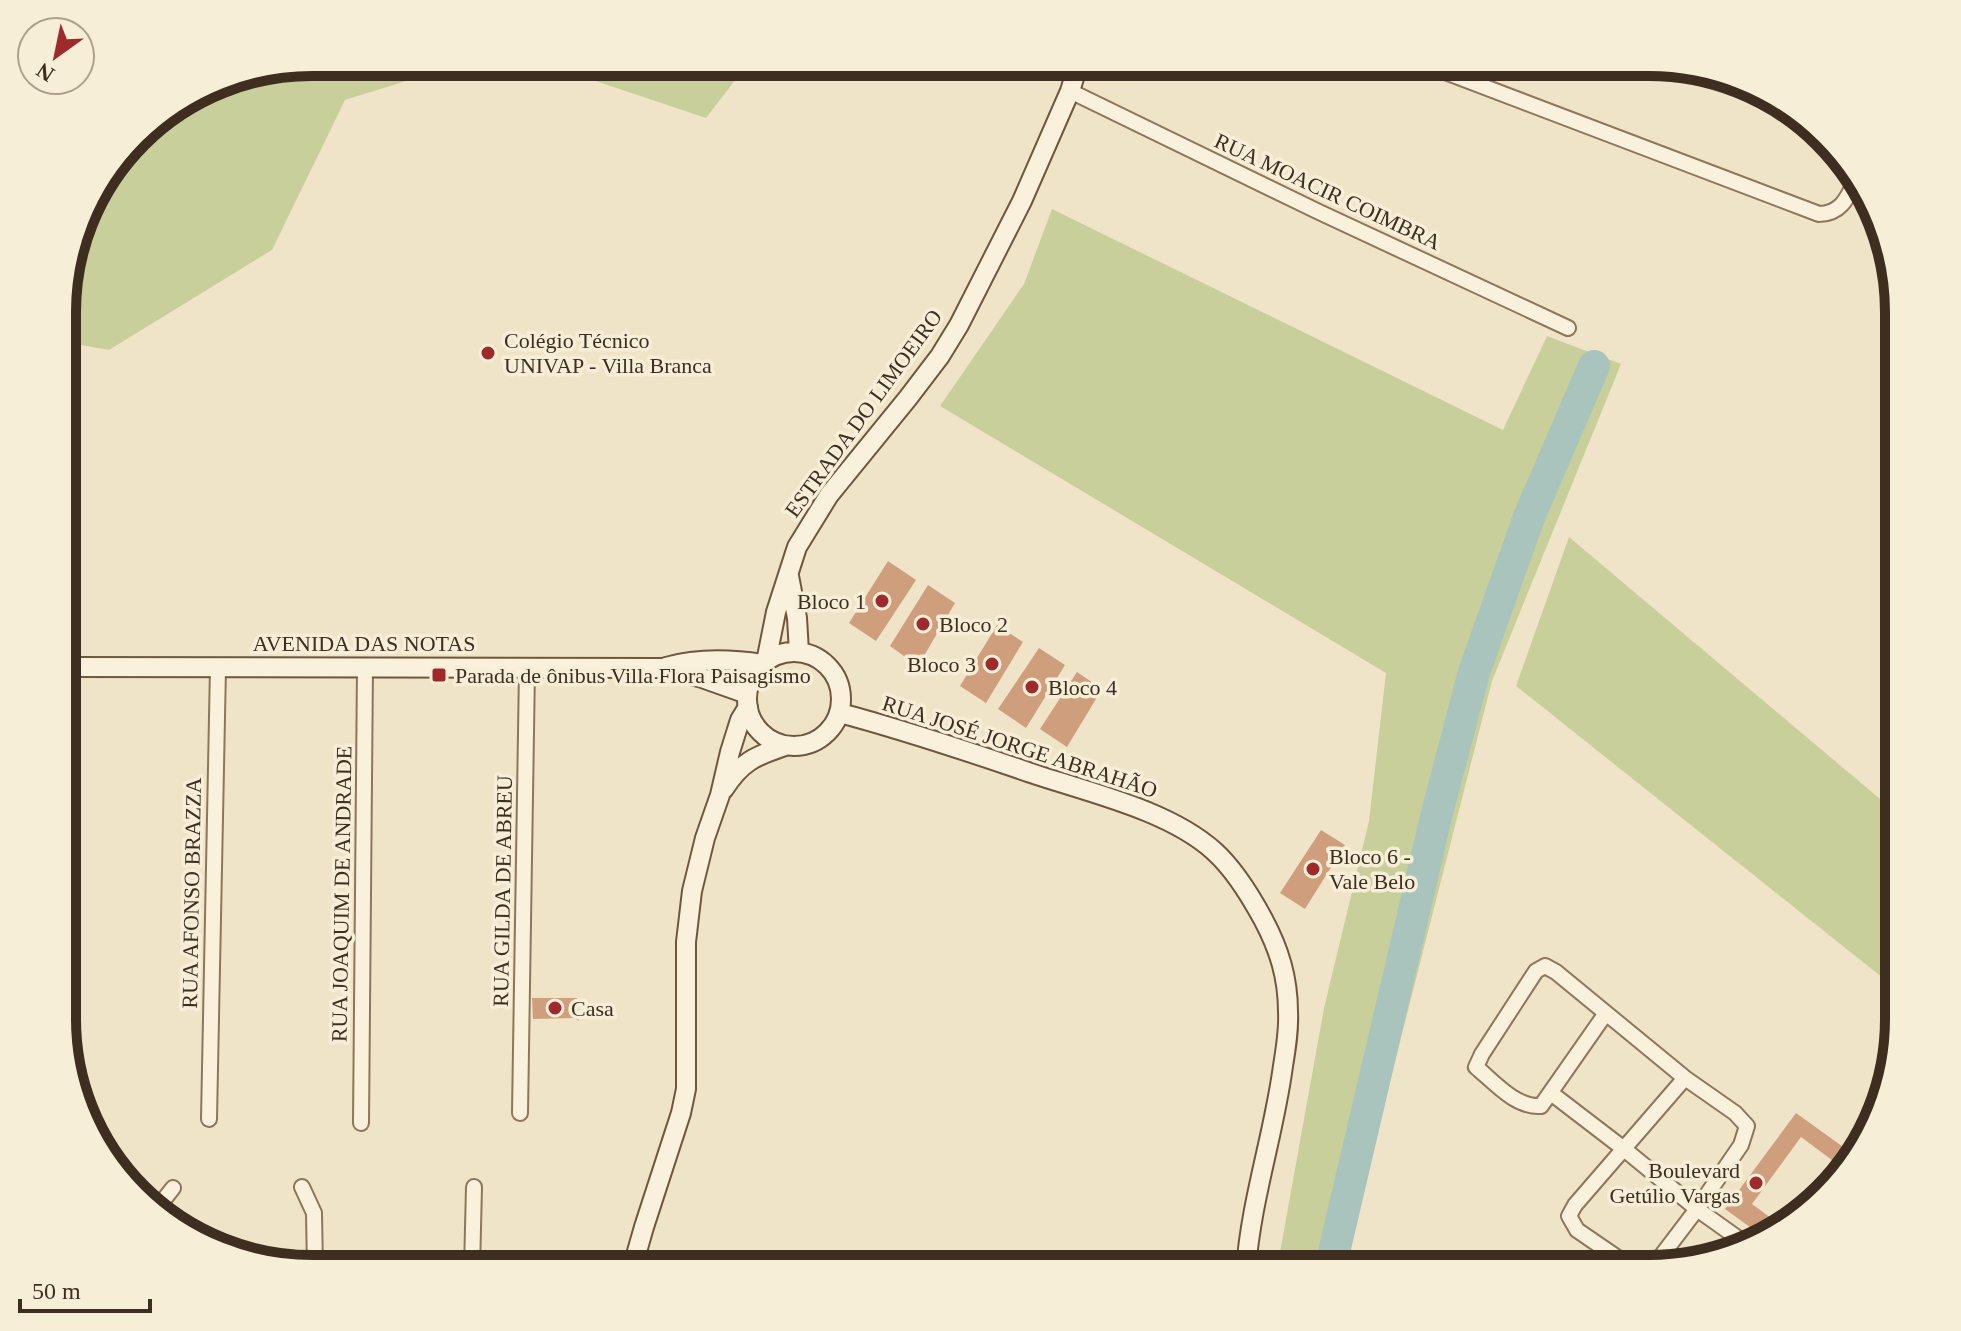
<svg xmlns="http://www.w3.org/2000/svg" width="1961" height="1331" font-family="Georgia,serif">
<rect width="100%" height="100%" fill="#f0e4c8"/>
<!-- green -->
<path fill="#c9cf9b" d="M312,62H467L345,100L272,250L109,350L64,342V280L88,201L147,124L217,81Z
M539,62H749L706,118Z
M1052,209L1503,430L1547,336L1621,364L1492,681L1342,1269H1277L1324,1008L1369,821L1386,673L940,406L1024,284Z
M1569,537L1898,814V990L1516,686Z"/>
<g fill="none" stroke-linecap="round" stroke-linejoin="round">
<!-- river -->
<path stroke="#a9c4bc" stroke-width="32" d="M1330,1269L1437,813L1474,672L1529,517L1594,366"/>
</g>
<!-- building -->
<path fill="#cf9f7d" d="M888,561L916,580L876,641L849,623Z
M928,585L955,603L918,666L890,646Z
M997,625L1023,642L986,703L960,686Z
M1039,648L1065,665L1026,728L998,709Z
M1077,672L1102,689L1067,747L1040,729Z
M1321,830L1345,845L1305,909L1280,893Z
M532,998H577L579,1021L574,1018L533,1019Z
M1796,1113L1846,1149L1836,1163L1801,1137L1752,1204L1783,1227L1774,1236L1765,1238L1725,1209Z
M1704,1247L1712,1254L1695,1260Z"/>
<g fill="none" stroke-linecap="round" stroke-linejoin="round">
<!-- minor casing -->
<g stroke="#8d765c" stroke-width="18">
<path id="minor" d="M1419,62L1819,214C1842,214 1848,196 1857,178
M1070,91L1319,212L1568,328
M1685,1078L1575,1205L1569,1216L1577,1230L1628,1265C1638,1268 1647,1269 1656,1263L1697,1209L1746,1244
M1551,1093L1624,1149L1697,1209L1741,1145L1747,1126L1735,1113L1685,1078L1556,972L1545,966L1536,971L1482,1054L1476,1067C1494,1082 1516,1108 1541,1106L1606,1013
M520,1113L527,669
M209,1119L218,667
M361,1123L365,666
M302,1187L314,1213L315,1269
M158,1211L162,1202L173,1188
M472,1269L474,1187"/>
</g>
<!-- secondary casing -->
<g stroke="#6f573f" stroke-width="22">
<path id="secondary" d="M789,576L797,618L799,652
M747 699a47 47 0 1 1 94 0a47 47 0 1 1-94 0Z
M766,662L776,612L797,547L829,495L908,398L940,356L959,325L1022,201L1070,91L1079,62
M64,667L663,668L699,677L747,694
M666,667C698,658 730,659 762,664
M840,713C904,730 967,751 1031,773C1087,792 1169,810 1214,851C1234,869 1250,895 1263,919C1279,949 1288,977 1288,1012C1289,1030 1286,1048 1283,1066C1274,1134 1251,1200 1246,1269
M724,789C741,762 755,756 785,746
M632,1269L644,1227L681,1113L686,1089V942L692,891L705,838L720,795L730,752L740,720L748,707"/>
</g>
<!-- minor -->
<use href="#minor" stroke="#faf1dc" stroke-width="14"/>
<!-- secondary -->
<use href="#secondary" stroke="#faf1dc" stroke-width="18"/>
</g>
<!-- markers -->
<g fill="#9e2a2b" stroke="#f7eed8" stroke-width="3">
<circle cx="488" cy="353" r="8"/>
<circle cx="882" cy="601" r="8"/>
<circle cx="923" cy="624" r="8"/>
<circle cx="992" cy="664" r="8"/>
<rect x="431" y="667" width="16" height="16" rx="4"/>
<circle cx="1032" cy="687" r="8"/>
<circle cx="1313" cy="869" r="8"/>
<circle cx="555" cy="1008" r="8"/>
<circle cx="1756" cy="1183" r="8"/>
</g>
<g text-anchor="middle" stroke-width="7" stroke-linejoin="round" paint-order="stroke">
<!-- street labels -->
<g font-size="22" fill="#3d2e20" stroke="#f7eed8">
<text transform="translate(1328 191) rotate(25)" y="8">RUA MOACIR COIMBRA</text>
<text transform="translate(863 413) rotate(-54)" y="8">ESTRADA DO LIMOEIRO</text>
<text x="364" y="651">AVENIDA DAS NOTAS</text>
<text transform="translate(1020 746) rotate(18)" y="8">RUA JOSÉ JORGE ABRAHÃO</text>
<text transform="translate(502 891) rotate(-89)" y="8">RUA GILDA DE ABREU</text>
<text transform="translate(191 893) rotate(-89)" y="8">RUA AFONSO BRAZZA</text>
<text transform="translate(341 894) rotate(-89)" y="8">RUA JOAQUIM DE ANDRADE</text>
</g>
<!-- poi labels -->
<g font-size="22" fill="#3d2e20" stroke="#f7eed8" text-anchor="start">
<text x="504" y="348">Colégio Técnico<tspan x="504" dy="25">UNIVAP - Villa Branca</tspan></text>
<text x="866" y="609" text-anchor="end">Bloco 1</text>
<text x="939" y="632">Bloco 2</text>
<text x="976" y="672" text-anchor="end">Bloco 3</text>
<text x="455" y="683">Parada de ônibus Villa Flora Paisagismo</text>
<text x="1048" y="695">Bloco 4</text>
<text x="1329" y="864">Bloco 6 -<tspan x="1329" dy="25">Vale Belo</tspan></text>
<text x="571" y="1016">Casa</text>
<text x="1740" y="1178" text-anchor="end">Boulevard<tspan x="1740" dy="25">Getúlio Vargas</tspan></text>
</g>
</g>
<!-- crop -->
<path d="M0 0H1961V1331H0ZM312 76H1649A236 236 0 0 1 1885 312V1019A236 236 0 0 1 1649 1255H312A236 236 0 0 1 76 1019V312A236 236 0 0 1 312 76Z" fill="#f7eed8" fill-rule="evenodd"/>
<path fill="none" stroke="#3d2e20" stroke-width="10" d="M312 76H1649A236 236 0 0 1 1885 312V1019A236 236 0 0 1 1649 1255H312A236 236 0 0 1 76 1019V312A236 236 0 0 1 312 76Z"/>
<!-- north arrow -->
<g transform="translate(56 56) rotate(213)"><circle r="38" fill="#f7eed8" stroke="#ada18e" stroke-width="2"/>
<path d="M0-6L14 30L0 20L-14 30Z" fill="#9e2a2b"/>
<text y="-12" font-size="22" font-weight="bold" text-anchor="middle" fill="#3d2e20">N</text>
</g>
<!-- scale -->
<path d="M20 1299v12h130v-12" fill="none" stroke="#3d2e20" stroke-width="4"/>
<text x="32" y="1299" font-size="24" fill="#3d2e20" stroke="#f7eed8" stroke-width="6" paint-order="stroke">50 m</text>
</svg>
